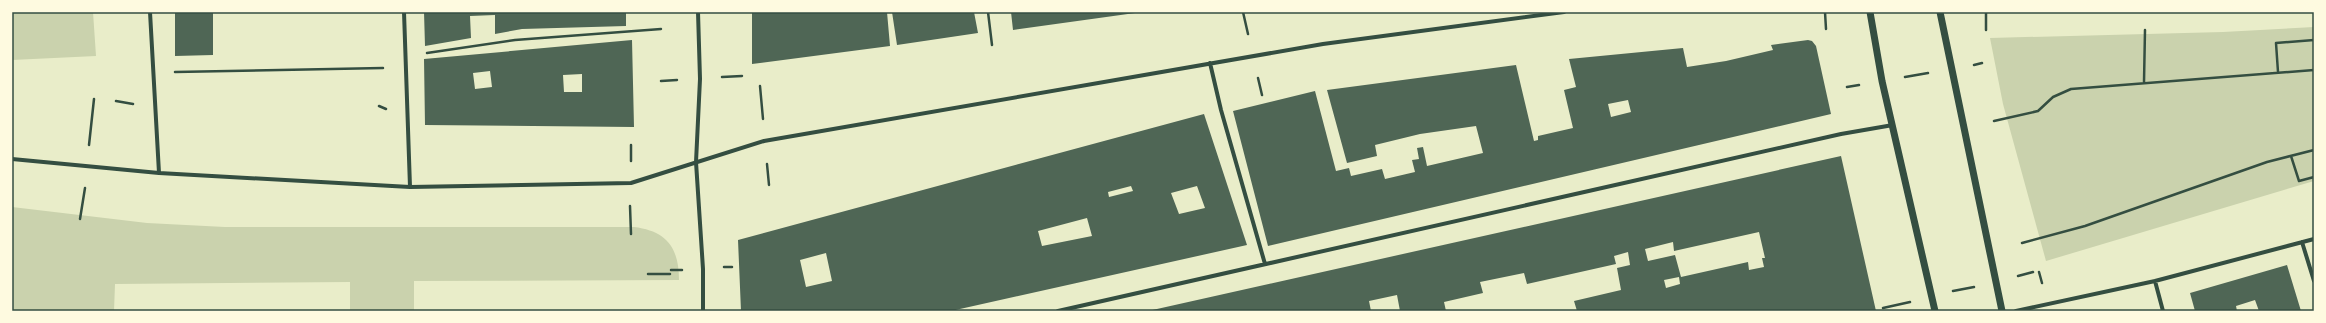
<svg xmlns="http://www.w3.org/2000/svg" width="2326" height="323" font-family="'Alegreya Sans',sans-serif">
<rect width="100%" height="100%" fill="#e9edc9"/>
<!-- green -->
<path fill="#cad2ad" d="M12,12H93L96,56L12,60Z
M2314,27V181L2046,261L2003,104L1990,38L2223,32Z
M12,207L147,223L225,227H634C667,231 679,248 679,280L414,281V310H350V282L115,284L114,311H12Z"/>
<!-- building -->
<path fill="#4f6655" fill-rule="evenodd" d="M175,12H213V55L175,56Z
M424,12H626V26L522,29L495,34V15L470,16L471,38L425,46Z
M752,12H887L890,46L752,64Z
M892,12H974L978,33L897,45Z
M1011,12H1135V13L1013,30Z
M632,40L634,127L425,125L424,59ZM490,71L492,87L475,89L473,73ZM582,74V92H564L563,75Z
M1808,40L1812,41L1816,46L1831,114L1268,246L1233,111L1315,91L1336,171L1349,168L1351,176L1382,169L1385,179L1415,172L1412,160L1419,159L1417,148L1423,147L1427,166L1483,153L1476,126L1420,134L1375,145L1377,156L1347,163L1327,90L1516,65L1534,141L1538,140V136L1573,128L1564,90L1576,87L1569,59L1683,48L1687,67L1726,61L1773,50L1771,45ZM1628,100L1631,112L1611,117L1608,104Z
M1204,114L1247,245L951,311H741L738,240ZM1131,186L1133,191L1109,197L1108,192ZM1197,186L1205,208L1179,214L1171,193ZM1087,218L1092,236L1042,246L1038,231ZM826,253L832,281L806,287L800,260Z
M1841,156L1876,311H1577L1574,301L1621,290L1617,268L1630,265L1628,252L1614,256L1616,264L1527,284L1524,273L1480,282L1483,293L1444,302L1446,311H1400L1397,295L1369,301L1371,311H1148ZM1759,232L1765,258H1762L1764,267L1749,270L1748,262L1681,277L1675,255L1648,261L1645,249L1673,242L1674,251ZM1679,277L1680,284L1666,288L1664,280Z
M2287,265L2301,311H2259L2255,300L2236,306L2237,311H2195L2190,293Z"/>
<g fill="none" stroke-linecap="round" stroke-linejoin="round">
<!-- path -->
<path stroke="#344e41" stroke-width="2.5" d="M988,12L992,45
M1243,12L1248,34
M1825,12L1826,29
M1986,12V30
M427,53L515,40L661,29
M1974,65L1982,63
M175,72L383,68
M2278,72L2276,43L2314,40
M722,77L742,76
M1905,77L1928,73
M1258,78L1262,95
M661,81L677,80
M2144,82L2145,30
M760,86L763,119
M1847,87L1859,85
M116,101L133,104
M379,106L386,109
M1994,121L2038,111L2053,97L2071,89L2314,70
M89,145L94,99
M2291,156L2299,181L2314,177
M631,161V145
M767,164L769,185
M630,206L631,234
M80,219L85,188
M2022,243L2085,226L2267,162L2314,150
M724,267H732
M671,270H682
M2039,272L2042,283
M648,274H670
M2018,276L2033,272
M1953,291L1974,287
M1883,308L1910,302"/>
<!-- minor -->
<path stroke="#344e41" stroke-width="4" d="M150,12L159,173
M404,12L410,187
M698,12L700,79L696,162L703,269V311
M1210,63L1221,110L1265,264
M12,159L159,173L410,187L631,183L764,141L1323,44L1564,12
M2302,242L2314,281
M2155,281L2163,311
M1058,311L1841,134L1893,125
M2016,311L2155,281L2314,239"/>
<!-- tertiary -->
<path stroke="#344e41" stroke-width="7" d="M1870,12L1882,81L1935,311
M1940,12L2002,311"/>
</g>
<!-- border -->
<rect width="2326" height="323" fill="none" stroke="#fefae0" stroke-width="26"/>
<rect x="13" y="13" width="2300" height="297" fill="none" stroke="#344e41" stroke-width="1.5"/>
</svg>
